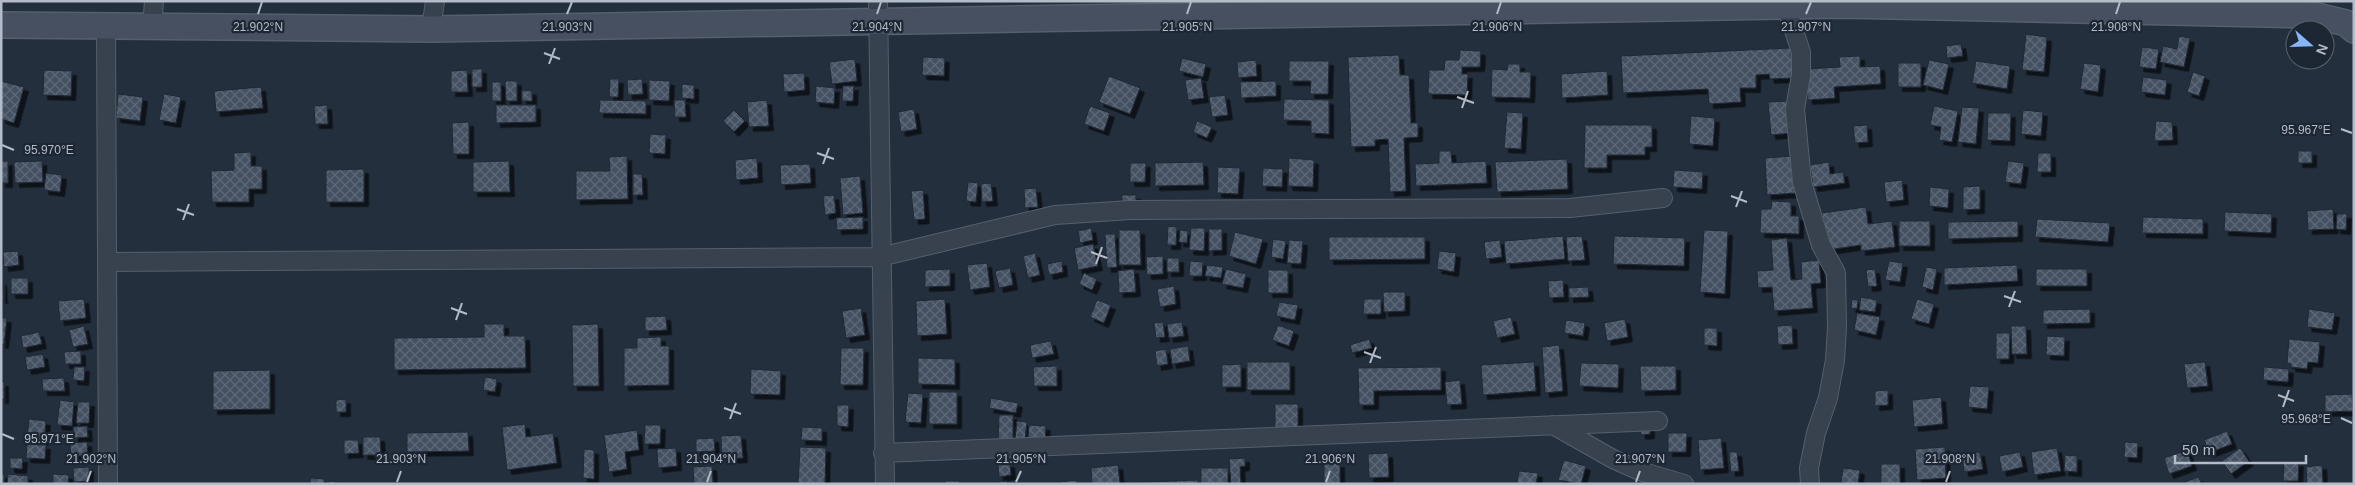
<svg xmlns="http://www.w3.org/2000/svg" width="2355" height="485" font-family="Arial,sans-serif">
<defs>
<pattern id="building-cross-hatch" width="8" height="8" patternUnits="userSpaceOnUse" patternTransform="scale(1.25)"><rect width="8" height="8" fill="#455162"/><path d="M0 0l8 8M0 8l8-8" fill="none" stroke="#5d6877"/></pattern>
<filter id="shadow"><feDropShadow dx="4.5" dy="4.5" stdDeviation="0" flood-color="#0009"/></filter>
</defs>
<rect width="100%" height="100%" fill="#242f3e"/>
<!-- building -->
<path fill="url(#building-cross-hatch)" stroke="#1f2835" filter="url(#shadow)" d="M2026,34L2047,37L2044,72L2022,70Z
M2179,36L2190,38L2184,67L2160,62L2163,46L2177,49Z
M1961,44L1963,56L1947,58L1946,46Z
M2142,47L2159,49L2156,69L2139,67Z
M1791,48L1792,78L1770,79L1769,74L1756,75V88H1740L1741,102L1709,104L1708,89L1623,93L1621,56Z
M1460,50L1481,51L1480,67H1462V74H1468L1467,95L1428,94L1429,70H1444L1445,60H1459Z
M1399,55L1400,75H1409L1411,123H1418V137L1404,138L1406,191L1390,192L1388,139L1375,140V146L1351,147L1348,57Z
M1860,56V67L1880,66L1881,84L1834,87L1835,98L1808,100L1806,69L1840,67L1839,57Z
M923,57L945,58L944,76L922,75Z
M1182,58L1206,64L1203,77L1179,71Z
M855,59L857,81L832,84L829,62Z
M1256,60L1257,76L1238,78L1237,62Z
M1929,60L1949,64L1943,90L1923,85Z
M1289,61H1329L1328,94H1310L1311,81H1289Z
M1976,61L2010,66L2007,89L1972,83Z
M1898,63H1921V87H1898Z
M2084,63L2101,65L2098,92L2080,89Z
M1508,64H1520V72H1531L1530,98L1491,97L1492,69L1507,70Z
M472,69H482V87H472Z
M44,70L72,71L71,96L43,95Z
M467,70L468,92H451V71Z
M1607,71L1608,95L1562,98L1561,74Z
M2193,72L2205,76L2199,96L2187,92Z
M804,73L805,90L784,92L783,74Z
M1109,76L1140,88L1130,114L1099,102Z
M2143,77L2167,80L2165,95L2141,92Z
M1201,78L1204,98L1188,100L1185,80Z
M610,79H619L618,97H609Z
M642,79L643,94L628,95L627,80Z
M649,80L670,81L669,101L649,100Z
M1,81L24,87L14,123L1,119Z
M505,81H517V101H506Z
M1276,81V96L1241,98L1240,82Z
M492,82H501V101H492Z
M682,84L694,85V99L682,98Z
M816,86L835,88L834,104L815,102Z
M843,86H854L853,101H842Z
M261,87L263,108L216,112L214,91Z
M522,90L532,91V101H522Z
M118,94L143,97L140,121L116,118Z
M164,94L181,97L176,123L159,120Z
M1225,95L1228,115L1212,117L1209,97Z
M1284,99L1329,100V134L1311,133V121L1283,120Z
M600,100L646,101V114L599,113Z
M674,100H685L686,117H675Z
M767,100L769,126L749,127L747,102Z
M1790,101L1792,133L1771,135L1768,102Z
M327,105L328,124H315L314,106Z
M496,105H536V122L496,123Z
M1090,106L1110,113L1104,131L1084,124Z
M1934,106L1958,111L1952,142L1939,140L1941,127L1930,125Z
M1962,107L1979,108L1976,144L1958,142Z
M914,109L917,129L901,132L898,112Z
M734,110L745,121L734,132L723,121Z
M2023,110L2043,112L2041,136L2021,134Z
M1507,112L1523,113L1521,149L1504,148Z
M1988,113H2011L2010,141L1987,140Z
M1691,116L1715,118L1713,146L1689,144Z
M1197,121L1212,127L1207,138L1193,132Z
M2156,121L2172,122L2173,140L2154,141Z
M469,122V154H453L452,123Z
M1585,125H1652V147H1645V155H1607V168H1584Z
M1867,125L1868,142L1855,143L1853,126Z
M650,134L666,135L665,154L649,153Z
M1439,151H1451L1452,163L1486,161L1487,183L1416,186L1415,164L1439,163Z
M2298,151H2312V163H2298Z
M251,152V166H262V189H249V202H212L211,171L234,170V153Z
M2038,153H2051V172H2037Z
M627,156L628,199L576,200V171H610L609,157Z
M1794,156L1796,193L1767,195L1765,158Z
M757,158L758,178L736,180L735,160Z
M1289,158L1314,160L1313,187L1288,186Z
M1567,159L1568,189L1497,192L1495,162Z
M1,161H8V183H1Z
M42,161L43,182L15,183L14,162Z
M509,161L510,192H473V162Z
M2008,161L2024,163L2021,184L2005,182Z
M1203,162L1204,185L1155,186V163Z
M1829,162L1830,174L1843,172L1845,183L1813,187L1810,165Z
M1130,163H1146L1145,182H1130Z
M810,164L811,183L781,185L780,165Z
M1218,167L1240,168L1238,194L1217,193Z
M1263,168L1283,169L1282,187L1262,186Z
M364,169V202H326V170Z
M1674,170L1703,172L1702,189L1673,187Z
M46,173L62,175L60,192L44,190Z
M633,174H642L643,195H633Z
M860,176L863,213L843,215L840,178Z
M1902,180L1904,200L1886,202L1884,182Z
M968,182L978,183L976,202L966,201Z
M991,183L993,201L982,202L981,184Z
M1980,186V209L1963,210V187Z
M1930,187L1949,189L1948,208L1929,206Z
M1036,188L1038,207L1025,208L1024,189Z
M923,190L925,219L914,220L911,191Z
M834,195L836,213L825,215L823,196Z
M1122,195H1136V208H1122Z
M1772,201L1791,202V216H1799V234L1760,233L1761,209H1771Z
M1866,207L1868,224L1892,221L1895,247L1861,251V245L1827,250L1822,213Z
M2333,209L2334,229L2308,230L2307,211Z
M2225,212L2272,214L2271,233L2224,231Z
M2337,214H2347L2346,230L2336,229Z
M863,217V229L837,230L836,218Z
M2143,217L2203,219V234L2142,233Z
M2037,219L2110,223L2108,242L2035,237Z
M1899,221H1930V246H1899Z
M2018,221V237L1948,239V222Z
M1168,226L1177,227L1176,245H1167Z
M1091,228L1093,240L1080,243L1078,231Z
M1191,228H1205L1204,251L1189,250Z
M1209,229H1222V250L1209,251Z
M1119,230H1140L1141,265H1119Z
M1180,230L1188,231L1187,243L1179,242Z
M1704,230L1728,231L1725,294L1700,292Z
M1235,232L1263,239L1256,264L1229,256Z
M1105,234H1115L1117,267L1107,268Z
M1563,236L1565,259L1506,264L1504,241Z
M1582,236L1585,260L1568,261L1566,237Z
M1614,236L1685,238L1684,266L1613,264Z
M1329,237H1425V259L1329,260Z
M1787,238L1791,280L1802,279L1801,262L1819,260L1821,283L1811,284L1813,308L1774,311L1772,287L1758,288L1757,271L1773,270L1771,240Z
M1273,239L1286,241L1283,259L1271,257Z
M1289,240L1303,241L1301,264L1287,263Z
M1500,240L1502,257L1486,259L1484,242Z
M1093,244L1098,266L1078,270L1074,248Z
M18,251L19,265L4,267L3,252Z
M1439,251L1456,253L1454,272L1437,269Z
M1035,253L1040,275L1028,278L1023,256Z
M1163,256V274L1147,275L1146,257Z
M1167,258H1179V272H1167Z
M1062,261L1063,272L1049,275L1047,264Z
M1190,261L1203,262L1202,276H1189Z
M1889,261L1903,263L1900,282L1885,280Z
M987,263L990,287L970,290L967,265Z
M1207,265L1223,267L1221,278L1205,276Z
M2017,265L2018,281L1944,285V268Z
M1926,267L1937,269L1933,290L1922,287Z
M1010,268L1013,285L999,288L995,271Z
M950,269V286L925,287V270Z
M1134,269L1136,292L1119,293L1118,271Z
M1226,269L1246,274L1243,288L1222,284Z
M1875,269L1877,286L1868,287L1866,270Z
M2036,269H2087V286H2036Z
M1268,270H1288V293H1268Z
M1084,273L1097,279L1092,290L1079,284Z
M11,278H28V294H11Z
M1563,280L1564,297L1549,298L1548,281Z
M1,281H2L3,299H1Z
M1174,286L1176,304L1160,307L1157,289Z
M1588,287L1589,297L1569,298V288Z
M1383,292H1405V311L1384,312Z
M1861,297L1877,300L1875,312L1859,310Z
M84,299L86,318L60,321L58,301Z
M945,299L947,334L917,336L916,301Z
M1364,299H1381V314H1363Z
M1852,299L1858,300L1857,309L1851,308Z
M1917,299L1934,304L1929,324L1911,319Z
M1097,300L1111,305L1104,323L1090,317Z
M1279,302L1298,305L1295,320L1276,316Z
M861,308L865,335L846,338L842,311Z
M2090,309V323L2043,324V310Z
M2309,309L2335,313L2332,330L2307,327Z
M1857,313L1880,317L1876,335L1854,330Z
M666,316L667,330L645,331V317Z
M1511,317L1515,334L1497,338L1493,321Z
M1,318H7L4,344H1Z
M1625,319L1628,337L1607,341L1604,323Z
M1566,320L1585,323L1583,336L1564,333Z
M1163,322L1165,337L1156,338L1154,323Z
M1182,322L1184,336L1169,338L1167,324Z
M484,324H504V336H525L526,368L394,370V338L484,337Z
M598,324L599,386H573L572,325Z
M1278,325L1294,331L1289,346L1272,340Z
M1792,325L1793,344L1778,345L1777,326Z
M84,326L88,344L73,347L69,330Z
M2011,326H2026L2027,354H2012Z
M1704,328H1717V346L1704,345Z
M39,332L42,344L23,348L21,336Z
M1996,333H2010L2009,359H1996Z
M2047,336L2065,337L2064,356L2046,355Z
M661,337V346H669V385L624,386V348H637V338Z
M1369,339L1372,348L1352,353L1350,345Z
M2289,339L2320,342L2318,363L2308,362L2307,369L2291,367V364L2287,363Z
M1051,341L1054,354L1032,358L1030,345Z
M1559,345L1563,391L1545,393L1542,347Z
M1188,346L1190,361L1172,364L1170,349Z
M841,348H864L863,385H840Z
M1166,349L1168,364L1157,366L1155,351Z
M81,351V364H65L64,352Z
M43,354L45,367L27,370L25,357Z
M918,358L955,359V385L918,384Z
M1247,362H1290V390H1247Z
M1534,362L1536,391L1483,395L1481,365Z
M2205,362L2208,386L2187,388L2184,364Z
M1581,363L1619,364L1618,388L1579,386Z
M1241,364V387H1222V365Z
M1057,366V386H1034L1033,367Z
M1640,366H1676V390L1641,391Z
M74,367H85L84,381L73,380Z
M1441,367V390L1374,391V405H1359L1358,368Z
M2264,367L2289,369L2288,382L2263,380Z
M751,369L781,371L780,395L750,394Z
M270,370V409L213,410V371Z
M485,377L497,379L495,392L483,390Z
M64,378L65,391H43L42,379Z
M1460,380L1462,404L1447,405L1445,382Z
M1,382H4V399H1Z
M1970,386L1989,387L1987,409L1968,407Z
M1888,390V405L1875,406V391Z
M929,392H957V424H929Z
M908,393L923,394L921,423L905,422Z
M2352,394L2353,411L2325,412V395Z
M1941,397L1943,424L1914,427L1912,400Z
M991,398L1018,403L1016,413L989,408Z
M346,399V412H336V400Z
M60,400L74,402L72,426L57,425Z
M78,402H90L89,423H76Z
M1275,404H1298V430H1275Z
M837,405H849L848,427L837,426Z
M999,415H1013V445H998Z
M29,419L46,421L44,441L27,439Z
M1017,421L1027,422L1025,440L1015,439Z
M525,424L526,437L553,433L557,463L507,470L502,427Z
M645,425H661L660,444H644Z
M1029,425L1046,426L1045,441L1028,439Z
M1650,425V434L1641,435L1640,426Z
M87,426L88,437L74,438L73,427Z
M802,427L822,428V441L801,440Z
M637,430L639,450L625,452L627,469L609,472L604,435Z
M2227,431L2232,444L2209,453L2204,440Z
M468,432L469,451L407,452V433Z
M1668,433H1687L1686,452H1668Z
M741,435L743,458L722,459L721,436Z
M363,437H380L381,455H363Z
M714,438L715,451L696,452V439Z
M1721,438L1724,468L1700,470L1698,440Z
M344,440H358L359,453L344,454Z
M87,442L88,456H71L70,443Z
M2125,442L2138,443L2137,458L2124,457Z
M27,444L46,445L45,459L26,458Z
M800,447L826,448L825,484H798Z
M1945,447L1946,478L1917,480L1915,449Z
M676,448L677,466L658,468L657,449Z
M2057,448L2061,471L2034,475L2031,452Z
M2240,448L2249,461L2231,474L2222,461Z
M584,449L594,450V479L583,478Z
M2187,450L2192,466L2169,474L2164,458Z
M1729,452H1737L1739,471L1731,472Z
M1980,452L1983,469L1964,472L1962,454Z
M2020,452L2023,467L2002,472L1999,456Z
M1388,453L1389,477L1369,478L1368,454Z
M2065,455L2077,456V472L2064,471Z
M10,458H23L22,469L10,468Z
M1245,458V466L1240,467L1241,484H1231L1229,459Z
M1564,460L1586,466L1581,484L1558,480Z
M2284,462H2299L2298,481H2283Z
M1010,463L1011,475L999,477L998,464Z
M1324,463H1340V484H1324Z
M1881,464H1900V484H1881Z
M1118,465L1120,484H1092L1091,468Z
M2322,465L2323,484H2307L2306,467Z
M712,466L713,483L694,484L693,467Z
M89,467V481L74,482L73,468Z
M1201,468H1228V484H1201Z
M1843,468L1860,470L1858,484L1841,483Z
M1519,471L1538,473L1536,484H1517Z
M1,474H4V484H1Z
M8,474L28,476V484H7Z
M53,474L69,475L68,484H53Z
M2198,477L2202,484H2183V483Z
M311,478L325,479L324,484H310Z
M1077,480V484H1061L1060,482Z
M1198,480V484H1125V483Z
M329,481L343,483V484H329Z
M945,481H959V484H945Z
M1007,481L1008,484H998V482Z"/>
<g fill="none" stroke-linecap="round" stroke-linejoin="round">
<!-- street casing -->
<g stroke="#565f6c" stroke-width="20">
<path id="street" d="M878,1L885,484
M1786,6L1801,52V75L1795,109L1802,182L1821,245L1836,273L1837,327L1835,360L1828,398L1816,433L1809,468L1810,484
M106,27L108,484
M152,28L154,1
M431,29L435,1
M108,262L880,257L1055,215L1130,210L1570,208L1663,198
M1553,425L1613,459L1640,471L1684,484
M883,453L1658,421"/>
</g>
<!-- secondary casing -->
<g stroke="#565f6c" stroke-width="28">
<path id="secondary" d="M1,25L431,29L1844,5L2313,15L2346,23L2354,30"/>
</g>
<!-- street -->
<use href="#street" stroke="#38414e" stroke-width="18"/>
<!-- secondary -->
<use href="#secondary" stroke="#465061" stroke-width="25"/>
</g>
<!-- ticks -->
<path fill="none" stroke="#b4bcc9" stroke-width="2" d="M258,14L262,2M567,14L572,2M877,14L881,2M1187,14L1191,2M1497,14L1501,2M1806,14L1811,2M2116,14L2120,2M544,53L560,59M549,64L555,48M1457,97L1474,103M1462,108L1468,91M2341,129L2352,133M2,145L14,150M817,153L834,159M823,164L829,148M1731,196L1747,202M1736,207L1742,191M177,209L194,215M183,220L189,204M1091,252L1107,258M1096,264L1102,247M2004,296L2021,302M2009,307L2015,291M451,308L467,314M456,320L462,303M1364,352L1381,358M1370,363L1376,347M2278,395L2294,401M2283,407L2289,390M724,408L741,414M2341,418L2352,423M730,419L736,403M2,434L14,439M87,482L91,471M397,482L401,471M707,482L711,471M1016,482L1021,471M1326,482L1330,471M1636,482L1640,471M1946,482L1950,471"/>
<g font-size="12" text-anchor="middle" fill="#b4bcc9" stroke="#1d2633" stroke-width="4.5" stroke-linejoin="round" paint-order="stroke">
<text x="258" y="31">21.902°N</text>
<text x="567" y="31">21.903°N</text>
<text x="877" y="31">21.904°N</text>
<text x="1187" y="31">21.905°N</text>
<text x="1806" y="31">21.907°N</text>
<text x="2116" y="31">21.908°N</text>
<text x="1497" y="31">21.906°N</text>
<text x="2306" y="134">95.967°E</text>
<text x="49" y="154">95.970°E</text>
<text x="2306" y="423">95.968°E</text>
<text x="49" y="443">95.971°E</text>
<text x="91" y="463">21.902°N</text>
<text x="401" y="463">21.903°N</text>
<text x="711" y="463">21.904°N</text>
<text x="1021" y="463">21.905°N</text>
<text x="1330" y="463">21.906°N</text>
<text x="1640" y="463">21.907°N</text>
<text x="1950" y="463">21.908°N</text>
</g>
<!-- border -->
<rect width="2355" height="485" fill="none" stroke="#b4bcc9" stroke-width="5"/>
<!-- north arrow -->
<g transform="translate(2310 45) rotate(110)"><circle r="24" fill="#1d2633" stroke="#59626f"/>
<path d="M0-4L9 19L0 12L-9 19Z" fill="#8ab4f8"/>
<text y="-8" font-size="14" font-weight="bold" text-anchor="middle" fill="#b4bcc9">N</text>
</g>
<!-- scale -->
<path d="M2175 455v8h131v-8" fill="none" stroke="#b4bcc9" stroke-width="2.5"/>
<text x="2182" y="455" font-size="15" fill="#b4bcc9" stroke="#1d2633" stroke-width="4" paint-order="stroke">50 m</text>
</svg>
